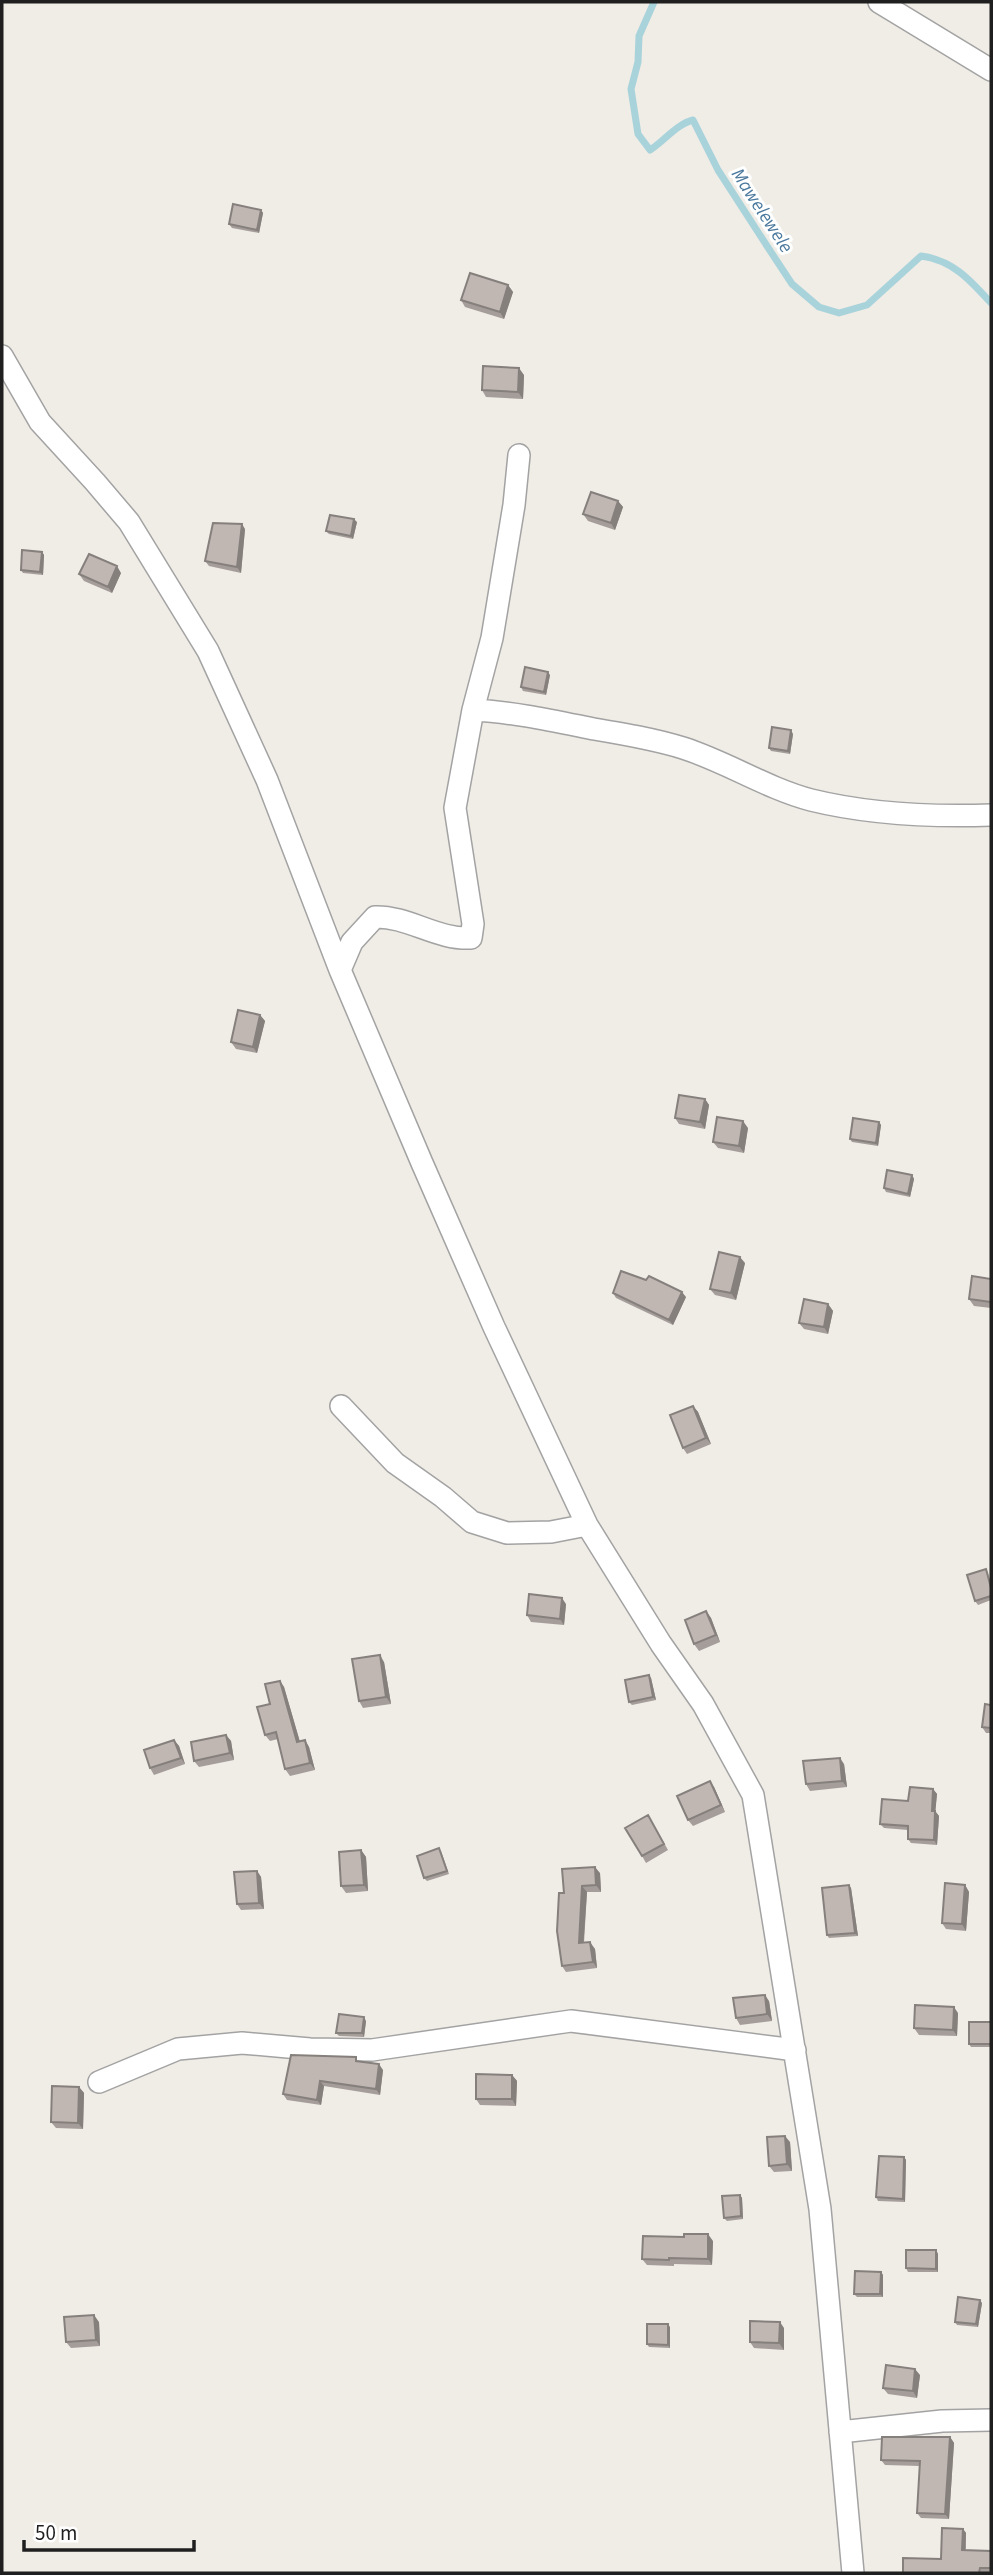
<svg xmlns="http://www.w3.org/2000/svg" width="993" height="2575" font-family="'Source Sans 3',sans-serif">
<rect width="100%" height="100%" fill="#f0ece6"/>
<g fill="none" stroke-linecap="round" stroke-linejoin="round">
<!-- stream -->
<path stroke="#a9d3db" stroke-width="7" d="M654,2L639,36L638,62L631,89L638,134L650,150C664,141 677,124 693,120L718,170L767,246L792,284L819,307L839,313L867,305L921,256C953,260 971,281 991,303"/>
<!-- street casing -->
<g stroke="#a3a3a3" stroke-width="24">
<path id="street" d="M879,2L991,70
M2,356L40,422L95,482L129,522L208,651L267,780L340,970L422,1163L494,1327L587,1525L661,1644L703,1704L753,1795L820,2209L853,2573
M473,710C514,712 554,721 594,729C624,734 654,739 683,748C727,762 766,788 811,800C868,814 932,817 991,815
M340,970L352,942L375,917C408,916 437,940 471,938L473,924L455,808L473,710L492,638L514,505L519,455
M341,1406L395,1463L443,1497L472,1522L507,1533L551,1532L587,1525
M99,2082L178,2049L242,2043L310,2049L372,2050L571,2021L795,2050
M840,2432L942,2421L991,2420"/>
</g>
<!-- street -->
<use href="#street" stroke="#fff" stroke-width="21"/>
</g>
<!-- wall -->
<path fill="#a59d9a" d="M261,210L263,213L259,233L232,228L229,224Z
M508,285L513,292L504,319L465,307L461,300Z
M524,375L523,399L486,397L482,390Z
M618,501L623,507L615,530L588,521L583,514Z
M357,522L353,539L329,534L326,531Z
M245,529L241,573L209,566L205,561Z
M42,552L44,555L43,575L23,573L21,570Z
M121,573L112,593L84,581L79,574Z
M550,675L546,695L523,691L521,687Z
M793,734L790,754L771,751L769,748Z
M260,1015L265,1021L257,1053L236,1049L231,1042Z
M705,1099L709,1105L705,1129L679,1124L675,1118Z
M879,1122L881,1125L878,1146L852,1142L850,1139Z
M748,1128L744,1153L718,1148L713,1142Z
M912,1175L914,1179L910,1197L886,1192L884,1188Z
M745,1263L736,1300L715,1295L710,1289Z
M991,1279V1308L974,1306L969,1299Z
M613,1293L686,1297L673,1325L616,1298Z
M828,1304L833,1311L828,1334L804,1329L799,1323Z
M693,1406L698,1412L711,1444L687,1454L683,1448Z
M986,1569L988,1573L991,1584V1600L978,1605L975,1601Z
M566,1604L564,1625L531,1622L527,1615Z
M706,1611L711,1618L720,1642L699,1651L694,1644Z
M384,1662L391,1704L363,1708L359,1701Z
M651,1678L656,1700L632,1705L629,1702Z
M280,1681L284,1687L300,1742L305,1740L309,1747L315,1770L290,1776L285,1769L278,1739L270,1741L265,1735L270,1704Z
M991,1705V1733H986L982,1727Z
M226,1735L231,1741L234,1760L199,1767L194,1761Z
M174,1740L179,1746L185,1764L154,1775L150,1768Z
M844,1764L847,1787L810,1791L806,1784Z
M714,1787L725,1812L693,1826L688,1820Z
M933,1789L937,1794L935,1811L939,1816L937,1845L911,1843L908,1839V1830L884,1828L880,1824L908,1801Z
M652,1822L668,1850L646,1863L642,1856Z
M361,1850L366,1857L368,1891L346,1893L341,1886Z
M441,1851L449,1874L427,1881L424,1878Z
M257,1871L261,1877L264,1909L241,1910L237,1904Z
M600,1873L601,1892H587L584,1943L595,1949L597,1968L566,1972L562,1966L564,1893Z
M965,1885L969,1892L966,1931L946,1929L942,1923Z
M851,1888L858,1936L829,1938L827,1935Z
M769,2001L772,2021L740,2025L736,2018Z
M958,2013L957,2036L919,2035L914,2028Z
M366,2021L364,2037L339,2036L336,2033Z
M991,2023V2047H971L969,2044Z
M359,2061L383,2070L380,2095L324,2086L321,2105L287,2100L283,2094Z
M512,2075L517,2081L516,2106L480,2105L476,2099Z
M79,2087L84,2093L83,2129L56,2128L51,2122Z
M790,2142L792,2171L774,2172L769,2166Z
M904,2157L906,2160L905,2202L878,2201L876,2197Z
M740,2195L742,2198L743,2219L727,2221L724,2218Z
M713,2241L712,2265L674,2264V2266L647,2265L642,2259Z
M936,2250L938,2254V2272H908L906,2268Z
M881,2272L883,2275V2297H857L854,2294Z
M982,2303L978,2327L957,2325L955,2322Z
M99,2322L100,2346L71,2348L66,2342Z
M670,2327V2348L649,2347L647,2344Z
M784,2328V2350L754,2348L750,2342Z
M920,2375L917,2398L888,2394L883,2388Z
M950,2437L954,2443L949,2519L921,2518L917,2513L920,2466L885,2465L881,2460Z
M963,2529L966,2533V2550L991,2551V2573H903L941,2559Z"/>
<!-- shaded-wall -->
<path fill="#86807d" d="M261,210L263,213L259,233L257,230Z
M508,285L513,292L504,319L500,312Z
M519,368L524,375L523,399L518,392Z
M618,501L623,507L615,530L611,523Z
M354,519L357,522L353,539L351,536Z
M242,524L245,529L241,573L237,567Z
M42,552L44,555L43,575L40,572Z
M117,566L121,573L112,593L108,587Z
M548,672L550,675L546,695L544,692Z
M791,730L793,734L790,754L788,751Z
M260,1015L265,1021L257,1053L253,1047Z
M705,1099L709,1105L705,1129L700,1122Z
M743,1121L748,1128L744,1153L739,1146Z
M879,1122L881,1125L878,1146L876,1143Z
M912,1175L914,1179L910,1197L908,1194Z
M740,1257L745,1263L736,1300L731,1293Z
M682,1292L686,1297L673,1325L669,1320Z
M828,1304L833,1311L828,1334L824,1327Z
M693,1406L698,1412L711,1444L706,1438Z
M562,1598L566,1604L564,1625L560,1619Z
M706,1611L711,1618L720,1642L716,1635Z
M380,1655L384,1662L391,1704L386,1697Z
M649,1675L651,1678L656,1700L653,1697Z
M280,1681L284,1687L302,1749L297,1742Z
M226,1735L231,1741L234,1760L230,1753Z
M174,1740L179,1746L185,1764L181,1758Z
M305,1740L309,1747L315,1770L310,1763Z
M840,1758L844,1764L847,1787L842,1781Z
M710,1781L714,1787L725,1812L721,1805Z
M933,1789L937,1794L935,1816L932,1811Z
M935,1811L939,1816L937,1845L934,1840Z
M361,1850L366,1857L368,1891L364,1885Z
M595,1867L600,1873L601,1892L596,1885Z
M257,1871L261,1877L264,1909L259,1903Z
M849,1885L851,1888L858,1936L855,1933Z
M965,1885L969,1892L966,1931L962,1924Z
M582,1886L587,1892L583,1950L579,1943Z
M590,1942L595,1949L597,1968L593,1962Z
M765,1995L769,2001L772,2021L767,2014Z
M954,2007L958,2013L957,2036L953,2030Z
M364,2017L366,2021L364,2037L362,2033Z
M379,2064L383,2070L380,2095L376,2089Z
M512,2075L517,2081L516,2106L512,2099Z
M320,2081L324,2086L321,2105L317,2100Z
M79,2087L84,2093L83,2129L78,2123Z
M785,2136L790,2142L792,2171L787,2164Z
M904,2157L906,2160L905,2202L903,2199Z
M740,2195L742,2198L743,2219L741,2216Z
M708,2234L713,2241L712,2265L708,2259Z
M936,2250L938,2254V2272L936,2269Z
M881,2272L883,2275V2297L880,2294Z
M980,2300L982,2303L978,2327L976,2324Z
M94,2315L99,2322L100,2346L96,2340Z
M780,2322L784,2328V2350L779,2343Z
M668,2324L670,2327V2348L668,2345Z
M915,2369L920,2375L917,2398L913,2391Z
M950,2437L954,2443L949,2519L945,2514Z
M963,2529L966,2533L965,2555L962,2550Z"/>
<!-- building -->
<path fill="#c0b7b3" stroke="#86807d" stroke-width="2" d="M233,204L261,210L257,230L229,224Z
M470,273L508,285L500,312L461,300Z
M483,366L519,368L518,392L482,390Z
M591,492L618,501L611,523L583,514Z
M330,515L354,519L351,536L326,531Z
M213,523L242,524L237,567L205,561Z
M22,550L42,552L40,572L21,570Z
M89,554L117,566L108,587L79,574Z
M525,667L548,672L544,692L521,687Z
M772,727L791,730L788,751L769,748Z
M238,1010L260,1015L253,1047L231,1042Z
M679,1095L705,1099L700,1122L675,1118Z
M717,1117L743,1121L739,1146L713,1142Z
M853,1118L879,1122L876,1143L850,1139Z
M887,1170L912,1175L908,1194L884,1188Z
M719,1252L740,1257L731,1293L710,1289Z
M621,1271L646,1280L649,1276L682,1292L669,1320L613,1293Z
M972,1276L991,1279V1302L969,1299Z
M804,1299L828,1304L824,1327L799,1323Z
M693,1406L706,1438L683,1448L670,1415Z
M986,1569L991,1588V1596L975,1601L967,1575Z
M529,1594L562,1598L560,1619L527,1615Z
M706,1611L716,1635L694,1644L685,1620Z
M380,1655L386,1697L359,1701L352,1659Z
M649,1675L653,1697L629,1702L625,1680Z
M280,1681L297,1742L305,1740L310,1763L285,1769L276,1732L265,1735L257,1707L270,1704L265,1684Z
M985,1704L991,1705V1728L982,1727Z
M226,1735L230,1753L194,1761L191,1742Z
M174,1740L181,1758L150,1768L144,1750Z
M840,1758L842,1781L806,1784L803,1761Z
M710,1781L721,1805L688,1820L677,1796Z
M910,1787L933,1789L932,1811H935L934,1840L908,1839V1826L880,1824L882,1799L908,1801Z
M648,1815L664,1844L642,1856L625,1828Z
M439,1848L447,1871L424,1878L417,1856Z
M361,1850L364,1885L341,1886L339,1852Z
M595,1867L596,1885L582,1886L579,1943L590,1942L593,1962L562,1966L557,1931L559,1893H564L562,1869Z
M257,1871L259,1903L237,1904L234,1872Z
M945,1883L965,1885L962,1924L942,1923Z
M849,1885L855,1933L827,1935L822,1888Z
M765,1995L767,2014L736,2018L733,1998Z
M915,2005L954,2007L953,2030L914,2028Z
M339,2014L364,2017L362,2033H336Z
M969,2022H991V2044H969Z
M291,2055L356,2057V2061L379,2064L376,2089L320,2081L317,2100L283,2094Z
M476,2074L512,2075V2099H476Z
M52,2086L79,2087L78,2123L51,2122Z
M785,2136L787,2164L769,2166L767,2137Z
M879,2156L904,2157L903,2199L876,2197Z
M740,2195L741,2216L724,2218L722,2196Z
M684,2234H708V2259L669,2258V2260L642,2259L643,2236L684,2237Z
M906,2250H936V2269L906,2268Z
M855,2271L881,2272L880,2294H854Z
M958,2297L980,2300L976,2324L955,2322Z
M94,2315L96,2340L66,2342L64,2317Z
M750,2321L780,2322L779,2343L750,2342Z
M647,2324H668V2345L647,2344Z
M886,2365L915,2369L913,2391L883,2388Z
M882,2437H950L945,2514L917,2513L920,2461L881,2460Z
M942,2528L963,2529L962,2550L991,2551V2568H980L979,2573H903V2558L941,2559Z"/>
<g text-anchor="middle" stroke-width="6" stroke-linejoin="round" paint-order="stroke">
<!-- water labels -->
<g font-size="19" font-style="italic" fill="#4a789c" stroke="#fff">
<text transform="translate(763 210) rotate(57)" y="7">Mawelewele</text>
</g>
</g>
<!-- border -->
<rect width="993" height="2575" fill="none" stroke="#1f1f1f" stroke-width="7"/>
<!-- scale -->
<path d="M24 2540v10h170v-10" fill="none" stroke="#1f1f1f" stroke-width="3.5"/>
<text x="35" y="2540" font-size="21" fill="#1f1f1f" stroke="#ffffff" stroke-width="5" paint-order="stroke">50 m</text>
</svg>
